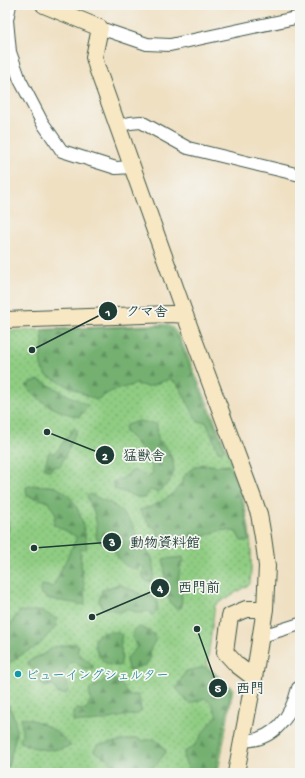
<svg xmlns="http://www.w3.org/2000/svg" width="305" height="778" font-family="'Gochi Hand','Klee One',sans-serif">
<defs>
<pattern id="grass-dots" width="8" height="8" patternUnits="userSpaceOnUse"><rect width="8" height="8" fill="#90cd83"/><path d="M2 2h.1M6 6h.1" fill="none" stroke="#75a86c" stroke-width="1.8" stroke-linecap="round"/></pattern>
<pattern id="forest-firs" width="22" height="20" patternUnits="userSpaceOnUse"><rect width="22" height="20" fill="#74b071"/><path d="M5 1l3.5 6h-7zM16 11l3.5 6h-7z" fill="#5f905e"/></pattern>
</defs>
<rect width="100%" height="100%" fill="#f6f6f2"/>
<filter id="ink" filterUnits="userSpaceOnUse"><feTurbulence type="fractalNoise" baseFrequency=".025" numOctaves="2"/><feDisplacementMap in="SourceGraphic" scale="8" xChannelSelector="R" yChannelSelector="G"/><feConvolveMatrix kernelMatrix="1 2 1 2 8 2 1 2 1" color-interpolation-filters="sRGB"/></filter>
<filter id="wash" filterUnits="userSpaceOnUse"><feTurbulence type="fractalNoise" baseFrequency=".012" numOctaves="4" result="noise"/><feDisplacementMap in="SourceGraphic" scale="16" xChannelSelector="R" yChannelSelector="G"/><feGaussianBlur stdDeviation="0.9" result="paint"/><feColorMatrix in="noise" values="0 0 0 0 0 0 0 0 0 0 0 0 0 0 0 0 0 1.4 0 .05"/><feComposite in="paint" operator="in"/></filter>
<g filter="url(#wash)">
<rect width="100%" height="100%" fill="#efe0c2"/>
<!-- grass -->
<path fill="url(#grass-dots)" stroke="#58855c" d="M166,324L173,328L179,335C190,362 202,389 213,416C236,471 257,524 250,584L215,605L207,666L233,689L218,773H5V331Z"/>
<!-- forest -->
<path fill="url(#forest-firs)" stroke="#4a7652" d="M163,326L171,329L178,338L224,448L222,452L218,451L206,422H198L177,383L169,379L147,387L137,384L122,388L112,391L96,400L46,375C36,361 42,358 43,343C43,339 42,335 42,330Z
M5,333H8C9,344 11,356 5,367Z
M39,380L89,406L79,417C59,413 39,402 25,386L32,382Z
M139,421L157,424C157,429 157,435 159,440C162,444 167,447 169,452C179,471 173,481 157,492L150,490L145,498L137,497L115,489L112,482L123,478L132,471L141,472L147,478L153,473L150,460L133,439L124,431L126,425Z
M74,428L77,430L60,467L53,466L50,471L44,468L49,452L55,453Z
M202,464L218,466L229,465C238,490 247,514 249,541H241L236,532C214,527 209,536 191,543C182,546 171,547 162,549L157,529L150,525L139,510C156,506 169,499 180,485C182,483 182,480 184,477C188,470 195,467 202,464Z
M33,485C40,486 48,485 55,487C79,495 84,526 87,548L80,550C81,569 85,586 85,605L49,599L40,593L41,585L53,587L77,537L53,524L56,514L47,501L27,496L26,487Z
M90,494L114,505L126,516L131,522L135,531L144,541L148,553L152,557L154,575L151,581L147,582C142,578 142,575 144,568L142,566H139L138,569C127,569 118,561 115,551L98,540L96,537L97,527L94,512L87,497Z
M5,516L7,519L9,527L6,537L8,550L6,567L5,568Z
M183,557L184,562L181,563L178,581L181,585L182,604L181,608C162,610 167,571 163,559Z
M119,584L142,595L152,596L157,601V611L152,616L149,611L140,613L127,609L120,612L102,607L99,600L102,590Z
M20,611C26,612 30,611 36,611C44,611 50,615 57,619L55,627L39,645L24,653L5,666V625L13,622L14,618Z
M141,627L154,634L156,639L149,652L151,657L146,665L128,670L126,659L137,647L132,638L134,629Z
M118,632L122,636C118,645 124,655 120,666C116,666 111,666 107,664C99,659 87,638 102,633C107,632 113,632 118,632Z
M72,644H77L79,646L77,652L93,665V668L87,670L73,662L69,664L67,669L62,675L67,681L68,691L66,694H58L53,685L45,687L41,684C42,674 35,671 28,665V661L46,653L53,647Z
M205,667L231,690L215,773H190L184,759V752L194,746L207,727L217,716L212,704L205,698L189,704L176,688L186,671Z
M107,678C118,678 123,686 129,695H139L141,711L138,714C116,716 95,725 73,721V712L76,709L86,710L91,699L89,693L90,688L98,685Z
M5,698L15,719L16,735L8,767H5Z
M21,717C43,722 56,729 71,746C53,752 37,751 20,742L22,734Z
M137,738L142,741L154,739L160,743L166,752L157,764L145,773H114L109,760L94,751L97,745Z"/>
</g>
<g filter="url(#ink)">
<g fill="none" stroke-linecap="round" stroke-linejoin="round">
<!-- street casing -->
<g stroke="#3e5549" stroke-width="14">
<path id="street" d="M10,5L7,20L10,52L20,80L42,122L62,151L116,168L133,167
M100,28L147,44L170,45L300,17
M118,126L130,123L141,122L188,148L300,175
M262,636L300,624
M242,741C274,741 291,717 298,688"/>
</g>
<!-- secondary casing -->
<g stroke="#3e5549" stroke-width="18">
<path id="secondary" d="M44,5L100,28L94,57L97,68L185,315L259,514L263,537L267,566L265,609L254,678L236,773
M5,320L171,314L185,315
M254,678L237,665L225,652L230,616L246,609H265"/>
</g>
<!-- street -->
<use href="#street" stroke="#fff" stroke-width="12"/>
<!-- secondary -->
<use href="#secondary" stroke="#f7e8c3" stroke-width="16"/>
</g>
</g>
<!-- markers -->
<circle fill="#0f9aa8" stroke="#f6f6f2" stroke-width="1.5" cx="18" cy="674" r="4"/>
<g text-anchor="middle" stroke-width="3.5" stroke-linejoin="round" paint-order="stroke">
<!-- culture labels -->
<g font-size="13" fill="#0d838f" stroke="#f6f6f2" text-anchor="start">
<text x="26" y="679">ビューイングシェルター</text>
</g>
</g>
<!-- callouts -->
<path fill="none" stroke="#1f3d34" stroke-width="1.5" d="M32 350L108 311M47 432L105 455M34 548L112 542M92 617L160 588M197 629L218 688"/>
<g fill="#1f3d34" stroke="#f6f6f2" stroke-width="1.5">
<circle cx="32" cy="350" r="4"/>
<circle cx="47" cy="432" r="4"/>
<circle cx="34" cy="548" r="4"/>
<circle cx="92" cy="617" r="4"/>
<circle cx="197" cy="629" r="4"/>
<circle cx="108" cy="311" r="10"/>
<circle cx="105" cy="455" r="10"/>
<circle cx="112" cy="542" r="10"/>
<circle cx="160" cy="588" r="10"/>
<circle cx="218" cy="688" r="10"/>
</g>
<g font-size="12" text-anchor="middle" font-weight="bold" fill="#fff">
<text x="108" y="316">1</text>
<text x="105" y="460">2</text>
<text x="112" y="546">3</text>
<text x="160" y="592">4</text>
<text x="218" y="692">5</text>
</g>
<g font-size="14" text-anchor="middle" font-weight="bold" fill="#1f3d34" stroke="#f6f6f2" stroke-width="3.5" stroke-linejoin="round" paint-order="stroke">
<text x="147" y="316">クマ舎</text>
<text x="144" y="460">猛獣舎</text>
<text x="165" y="547">動物資料館</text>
<text x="199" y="592">西門前</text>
<text x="250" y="693">西門</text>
</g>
<!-- margin -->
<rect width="305" height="778" fill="none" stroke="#f6f6f2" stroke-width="20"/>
</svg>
